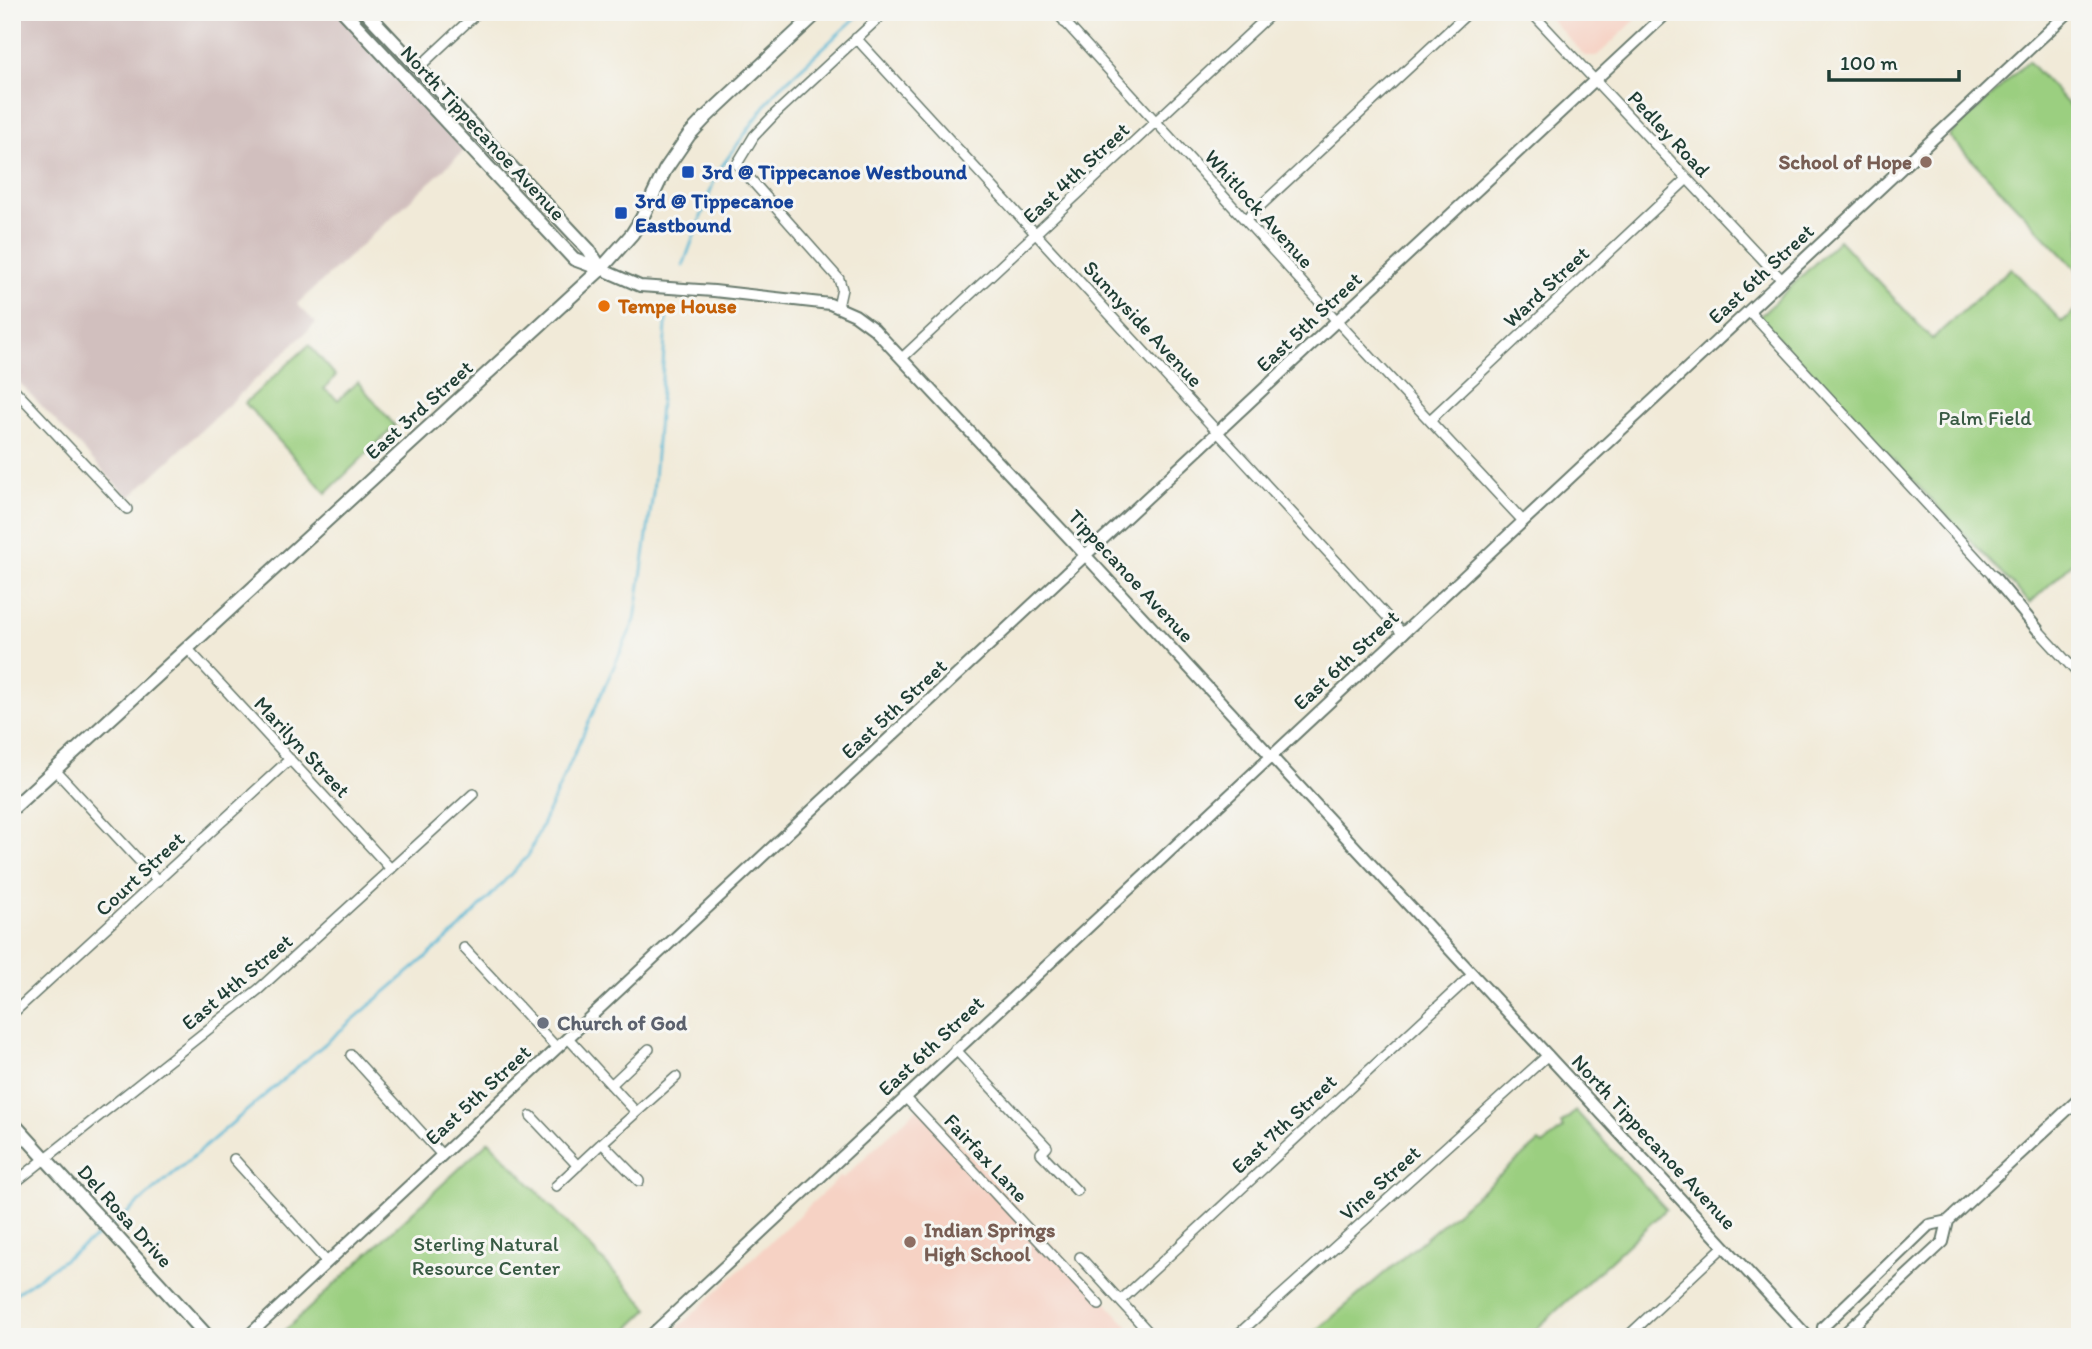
<svg xmlns="http://www.w3.org/2000/svg" width="2092" height="1349" font-family="Itim,sans-serif">
<rect width="100%" height="100%" fill="#f6f6f2"/>
<filter id="ink" filterUnits="userSpaceOnUse"><feTurbulence type="fractalNoise" baseFrequency=".0143" numOctaves="2"/><feDisplacementMap in="SourceGraphic" scale="14" xChannelSelector="R" yChannelSelector="G"/><feConvolveMatrix kernelMatrix="1 2 1 2 8 2 1 2 1" color-interpolation-filters="sRGB"/></filter>
<filter id="wash" filterUnits="userSpaceOnUse"><feTurbulence type="fractalNoise" baseFrequency=".00686" numOctaves="4" result="noise"/><feDisplacementMap in="SourceGraphic" scale="28" xChannelSelector="R" yChannelSelector="G"/><feGaussianBlur stdDeviation="1.57" result="paint"/><feColorMatrix in="noise" values="0 0 0 0 0 0 0 0 0 0 0 0 0 0 0 0 0 1.4 0 .05"/><feComposite in="paint" operator="in"/></filter>
<g filter="url(#wash)">
<rect width="100%" height="100%" fill="#f1ead8"/>
<!-- built -->
<path fill="#f6d2c4" d="M1544,12H1644L1597,56H1585Z
M922,1104L1138,1337H668L841,1176L843,1178Z"/>
<!-- industrial -->
<path fill="#d1bfbe" d="M12,12H337L466,149L297,304L316,323L129,498L12,375Z"/>
<!-- green -->
<path fill="#9bcf80" stroke="#5d865a" stroke-width="2" d="M2028,61L2080,117V273L1949,136Z
M1839,240L1932,339L2011,268L2062,322L2080,306V556L2030,603L1758,318Z
M309,345L336,376L324,389L338,400L358,382L395,426L326,493L245,403Z
M1576,1111L1666,1209L1528,1337H1309L1539,1142L1543,1145L1563,1128L1561,1124Z
M489,1141L649,1309L620,1337H278Z"/>
<g fill="none" stroke-linecap="round" stroke-linejoin="round">
<!-- stream -->
<path stroke="#57b7d5" stroke-width="2.5" d="M683,266L717,173L775,92L862,12
M112,1226L459,929L528,856L635,620L653,493L667,313
M12,1296L107,1229"/>
</g>
</g>
<g filter="url(#ink)">
<g fill="none" stroke-linecap="round" stroke-linejoin="round">
<!-- minor casing -->
<g stroke="#687a6d" stroke-width="12">
<path id="minor" d="M1056,12L1338,322L1523,521
M1531,12L1782,280
M1065,23L1077,12
M856,38L1403,634
M418,68L478,12
M1245,220L1469,12
M838,307L842,289L839,279L737,164L754,136L775,114L885,12
M1749,311L1994,577
M902,358L1273,12
M12,387L127,509
M1430,420L1687,179
M2038,630L2080,676
M187,648L391,869
M55,770L158,881
M464,948L557,1048
M12,1014L290,759
M568,1038L636,1112
M955,1049L1047,1147L1041,1153L1077,1191
M351,1055L442,1155
M611,1085L649,1049
M905,1097L1099,1305
M531,1116L578,1166
M602,1143L676,1077
M234,1159L327,1262
M12,1185L259,989L473,794
M556,1186L602,1143L639,1181
M1080,1257L1153,1337
M1120,1301L1473,974
M1235,1337L1548,1055
M1627,1337L1724,1246"/>
</g>
<!-- tertiary casing -->
<g stroke="#687a6d" stroke-width="14">
<path id="tertiary" d="M601,269L640,286L714,291L830,304L855,315L874,329L1086,556L1808,1337
M1994,577L2038,630
M247,1337L1668,12
M649,1337L2069,12
M1822,1337L1823,1327L1929,1225L1948,1221
M1841,1337L1943,1242L1948,1221L2080,1098"/>
</g>
<!-- secondary casing -->
<g stroke="#687a6d" stroke-width="16">
<path id="secondary" d="M344,12L574,259L601,269
M366,12L589,250L601,269
M12,809L601,269L632,234L642,218L665,170L689,135L707,116L818,12
M12,1122L208,1337"/>
</g>
<!-- minor -->
<use href="#minor" stroke="#fff" stroke-width="9"/>
<!-- tertiary -->
<use href="#tertiary" stroke="#fff" stroke-width="10"/>
<!-- secondary -->
<use href="#secondary" stroke="#fff" stroke-width="12"/>
</g>
</g>
<!-- markers -->
<g fill="#8d6e63" stroke="#f6f6f2" stroke-width="2.5">
<circle cx="1926" cy="162" r="7"/>
<circle cx="910" cy="1242" r="7"/>
</g>
<g fill="#1a4fb4" stroke="#f6f6f2" stroke-width="2.5">
<rect x="681" y="165" width="14" height="14" rx="3.5"/>
<rect x="614" y="206" width="14" height="14" rx="3.5"/>
</g>
<circle fill="#e8710a" stroke="#f6f6f2" stroke-width="2.5" cx="604" cy="306" r="7"/>
<circle fill="#6b7280" stroke="#f6f6f2" stroke-width="2.5" cx="543" cy="1023" r="7"/>
<g text-anchor="middle" stroke-width="6" stroke-linejoin="round" paint-order="stroke">
<!-- street labels -->
<g font-size="21" fill="#1f3d34" stroke="#f6f6f2">
<text transform="translate(483 133) rotate(47)" y="7">North Tippecanoe Avenue</text>
<text transform="translate(1669 134) rotate(47)" y="7">Pedley Road</text>
<text transform="translate(1076 173) rotate(-43)" y="7">East 4th Street</text>
<text transform="translate(1259 209) rotate(48)" y="7">Whitlock Avenue</text>
<text transform="translate(1761 274) rotate(-43)" y="7">East 6th Street</text>
<text transform="translate(1546 287) rotate(-43)" y="7">Ward Street</text>
<text transform="translate(1309 322) rotate(-43)" y="7">East 5th Street</text>
<text transform="translate(1143 324) rotate(47)" y="7">Sunnyside Avenue</text>
<text transform="translate(419 410) rotate(-42)" y="7">East 3rd Street</text>
<text transform="translate(1131 576) rotate(47)" y="7">Tippecanoe Avenue</text>
<text transform="translate(1346 660) rotate(-43)" y="7">East 6th Street</text>
<text transform="translate(894 709) rotate(-43)" y="7">East 5th Street</text>
<text transform="translate(302 747) rotate(47)" y="7">Marilyn Street</text>
<text transform="translate(140 874) rotate(-43)" y="7">Court Street</text>
<text transform="translate(237 982) rotate(-40)" y="7">East 4th Street</text>
<text transform="translate(931 1046) rotate(-43)" y="7">East 6th Street</text>
<text transform="translate(478 1095) rotate(-43)" y="7">East 5th Street</text>
<text transform="translate(1284 1124) rotate(-43)" y="7">East 7th Street</text>
<text transform="translate(1654 1142) rotate(47)" y="7">North Tippecanoe Avenue</text>
<text transform="translate(986 1158) rotate(47)" y="7">Fairfax Lane</text>
<text transform="translate(1380 1183) rotate(-42)" y="7">Vine Street</text>
<text transform="translate(125 1216) rotate(48)" y="7">Del Rosa Drive</text>
</g>
<!-- education labels -->
<g font-size="21" font-weight="bold" fill="#785e54" stroke="#f6f6f2" text-anchor="end">
<text x="1912" y="169">School of Hope</text>
<text x="924" y="1237" text-anchor="start">Indian Springs<tspan x="924" dy="24">High School</tspan></text>
</g>
<!-- transit labels -->
<g font-size="21" font-weight="bold" fill="#164399" stroke="#f6f6f2" text-anchor="start">
<text x="702" y="179">3rd @ Tippecanoe Westbound</text>
<text x="635" y="208">3rd @ Tippecanoe<tspan x="635" dy="24">Eastbound</tspan></text>
</g>
<!-- food labels -->
<g font-size="21" font-weight="bold" fill="#c56008" stroke="#f6f6f2" text-anchor="start">
<text x="618" y="313">Tempe House</text>
</g>
<!-- park labels -->
<g font-size="21" fill="#385a43" stroke="#f6f6f2">
<text x="1985" y="425">Palm Field</text>
<text x="486" y="1251">Sterling Natural<tspan x="486" dy="24">Resource Center</tspan></text>
</g>
<!-- worship labels -->
<g font-size="21" font-weight="bold" fill="#5b616d" stroke="#f6f6f2" text-anchor="start">
<text x="557" y="1030">Church of God</text>
</g>
</g>
<!-- margin -->
<rect width="2092" height="1349" fill="none" stroke="#f6f6f2" stroke-width="42"/>
<!-- scale -->
<path d="M1829 70v10h130v-10" fill="none" stroke="#1f3d34" stroke-width="3.5"/>
<text x="1840" y="70" font-size="21" fill="#1f3d34" stroke="#f6f6f2" stroke-width="5" paint-order="stroke">100 m</text>
</svg>
